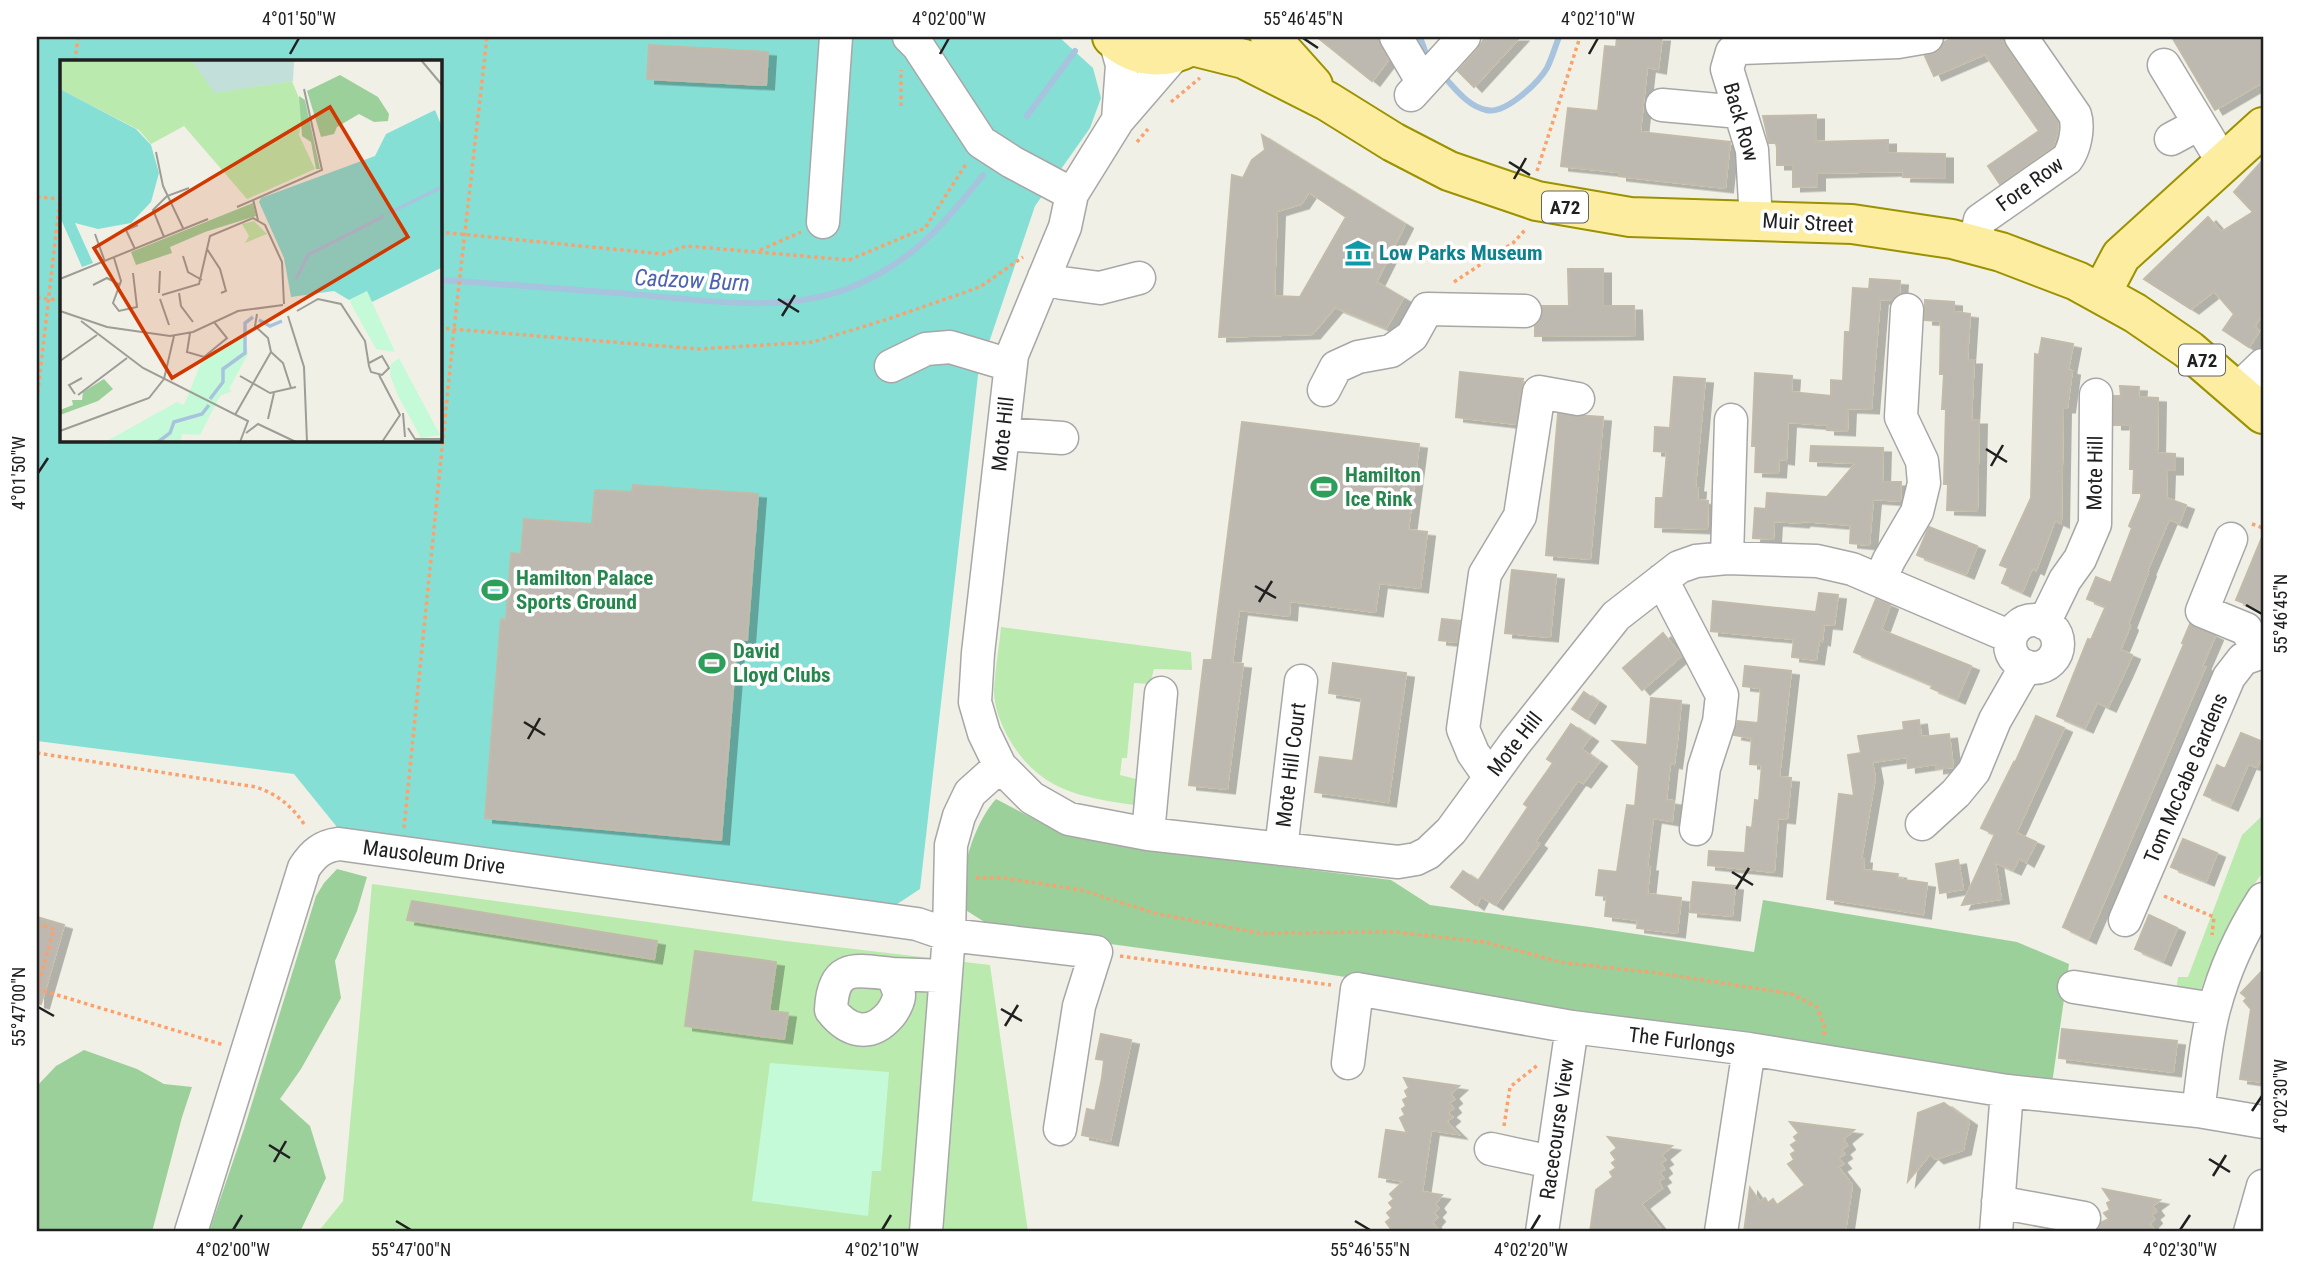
<svg xmlns="http://www.w3.org/2000/svg" width="2300" height="1269" font-family="'Roboto Condensed',sans-serif">
<defs>
<filter id="shadow"><feDropShadow dx="8" dy="4.5" stdDeviation="0" flood-color="#0004"/></filter>
</defs>
<rect width="100%" height="100%" fill="#f1f0e6"/>
<!-- grass -->
<path fill="#baeaad" d="M1001,627L1191,652L1192,670L1154,669L1150,684L1134,683L1127,758H1122L1120,775L1136,779L1134,805C1078,797 1038,790 1008,737C1001,724 994,707 994,691C995,670 999,648 1001,627Z
M2263,815V873C2244,893 2207,968 2199,996L2176,992L2178,977H2188L2242,835Z
M372,884L786,941L990,965L1028,1232H318L343,1201Z"/>
<!-- forest -->
<path fill="#9cd09b" d="M996,799L1053,829L1115,845L1391,880L1430,905L1590,927L1754,952L1763,900L2017,942L2069,964L2052,1084L1898,1056L1747,1039L1313,972L1096,942L986,923L964,909C958,875 973,825 996,799Z
M337,869L367,877L357,911L335,961L341,998L301,1069L280,1099L310,1126L326,1178L300,1232H209L244,1129L316,896L324,883Z
M84,1050L137,1069L164,1084L192,1087L182,1117L152,1232H37V1086L56,1066Z"/>
<!-- park -->
<path fill="#c4fad7" d="M770,1063L889,1072L881,1171H872L868,1216L752,1201Z"/>
<!-- pitch -->
<path fill="#85dfd5" fill-rule="evenodd" d="M37,37H1059L1093,68L1101,98L1090,128L1035,206L978,375L920,889L885,912L341,832L294,774L37,741ZM61,61H439V439H61Z"/>
<g fill="none" stroke-linecap="round" stroke-linejoin="round">
<!-- stream -->
<path stroke="#a7c3de" stroke-width="6" d="M1420,37L1425,51
M1447,80C1458,92 1469,106 1486,110C1505,115 1538,83 1547,68C1552,58 1555,47 1559,37
M1027,116L1075,51
M439,280C503,284 566,289 630,294C705,300 791,316 861,283C917,257 946,222 983,175"/>
</g>
<!-- building -->
<path fill="#bdb9b0" stroke="#c2bba9" stroke-width="2" fill-rule="evenodd" filter="url(#shadow)" d="M1317,37H1378L1388,60L1372,81Z
M1485,37H1520L1474,87L1458,71L1478,49Z
M1617,37H1662L1658,69L1647,67L1640,132L1730,142L1725,188L1619,176V172L1561,166L1568,108L1598,111L1605,46L1616,47Z
M1956,37H2003L2006,47L2058,122L2057,134L2053,146L2000,184L1988,166L2039,131L1985,54L1934,76L1925,56L1938,51L1944,42Z
M2172,37H2263V82L2215,110Z
M649,45L768,52L766,85L647,79Z
M1816,115V142L1888,140V153L1945,154V178L1903,177L1904,171L1817,173V186L1793,187V165H1777V143H1769L1763,116Z
M1262,135L1405,224L1376,282L1403,298L1386,328L1335,307L1312,334L1219,337L1232,175L1243,178L1252,160L1265,150ZM1309,192L1346,217L1300,297L1274,296L1277,211L1301,204Z
M2263,160V313L2254,327L2259,331L2249,347L2223,330L2234,314L2214,291L2191,309L2144,279L2208,217L2221,232L2253,212L2234,192Z
M1568,269H1603V306H1634L1635,335L1535,336V326L1541,320L1542,306H1569Z
M1870,279L1900,281L1899,294L1891,300L1880,299L1871,409L1848,408L1847,431L1827,430V425L1788,422L1786,460L1779,459L1778,473L1755,472L1756,446H1752L1755,373L1792,376L1791,392L1831,396V380L1843,381L1845,332H1850L1853,288L1869,289Z
M1925,300L1954,302V312L1970,314L1967,360H1974L1971,420H1979L1977,511L1947,510L1948,484H1944L1946,409H1942L1944,374H1940L1941,321L1925,320Z
M2042,338L2073,344L2068,370L2072,371L2067,408H2063L2061,523L2055,520L2036,570L2032,568L2022,592L2002,583L2008,568L2000,565L2031,498L2035,354L2039,355Z
M1460,372L1523,379L1516,424L1456,417Z
M1674,377L1705,379L1695,488H1698L1697,500L1708,501L1707,529L1655,527L1656,498H1663L1667,452L1654,451L1655,427L1670,428Z
M2120,386L2139,387L2138,397L2158,398L2157,453L2175,454V470H2167L2166,498L2186,505L2179,523L2169,519L2147,571L2148,572L2128,624L2130,626L2120,650L2132,655L2125,671L2108,707L2097,702L2085,728L2057,716L2088,639L2091,640L2106,606L2087,599L2096,577L2111,583L2132,528L2129,526L2143,493H2133L2134,469H2130L2131,425H2114V396H2121Z
M1558,414L1603,417L1590,559L1546,555Z
M1242,422L1419,444L1408,530L1427,532L1420,588L1379,583L1375,612L1290,601L1289,616L1239,610L1232,663L1243,664L1227,789L1189,785L1204,660H1212Z
M1811,446L1883,448L1882,482H1901L1900,501L1873,499L1869,545L1850,543L1851,525L1802,521L1801,523L1774,521L1773,539L1753,538L1755,508L1766,509L1767,493L1827,497L1856,463L1810,461Z
M633,485L758,494L747,640L737,639L721,840L485,818L501,619L506,620L511,553L521,554L524,519L592,524L595,490L632,492Z
M1929,527L1977,546L1966,574L1917,555Z
M2263,535V611L2236,600Z
M1512,570L1556,575L1550,637L1505,633Z
M1819,593L1838,595L1834,625L1824,624L1822,641L1819,640L1816,660L1792,657L1794,639L1711,631L1713,601L1816,612Z
M1876,599L1890,605L1881,630L1971,666L1957,699L1931,688L1933,685L1854,652Z
M1442,619L1460,621L1457,642L1439,640Z
M2190,624L2215,636L2202,666L2205,667L2088,939L2063,927L2184,644L2182,643Z
M1663,633L1681,656L1642,690L1623,668Z
M1333,663L1406,673L1388,802L1315,792L1320,757L1353,761L1362,698L1329,693Z
M1745,666L1791,671L1779,777L1791,778L1787,819L1778,818L1774,872L1708,865L1709,851L1745,853L1747,827L1752,828L1755,800L1759,801L1762,765L1750,764L1752,738L1734,735L1738,721L1758,723L1761,688L1743,686Z
M1584,692L1598,702L1587,719L1572,709Z
M1651,698L1681,701L1677,742L1674,764L1670,763L1666,800L1674,801L1672,821L1653,818L1647,867H1650L1647,894L1681,898L1677,933L1637,928L1638,920L1605,916L1607,896L1596,895L1599,870L1617,872L1627,805L1635,806L1639,766L1613,741L1647,745Z
M2036,716L2064,728L2016,833L2036,842L2026,862L2019,858L2013,870L1995,862L2001,899L1962,905L1995,834L1981,828L2014,762L2015,763Z
M1919,720L1921,737L1949,734L1953,767L1936,769V764L1908,768L1907,757L1872,762L1875,778L1861,859H1864L1863,870L1898,874L1897,879L1927,883L1923,914L1827,899L1839,794L1854,796L1848,755L1861,753L1858,736L1904,730L1903,722Z
M1571,724L1590,737L1581,749L1599,762L1583,783L1578,780L1535,841L1539,844L1495,905L1481,896L1476,905L1451,887L1463,871L1478,881L1528,807L1524,804L1553,763L1547,759Z
M2241,733L2263,742V753L2257,767L2248,764L2230,806L2204,795L2217,765L2225,769Z
M2183,839L2217,853L2206,881L2171,867Z
M1958,860L1963,889L1940,893L1936,864Z
M1693,882L1735,886L1732,916L1690,912Z
M412,901L657,941L654,959L407,920Z
M2149,915L2177,928L2163,961L2135,949Z
M37,917L64,925L41,1004L37,1003Z
M695,951L776,962L769,1011L788,1013L784,1039L685,1026Z
M2263,970V1082L2240,1079L2251,1009L2244,1001L2247,998L2241,993Z
M2062,1029L2177,1041L2173,1072L2059,1058Z
M1101,1034L1131,1040L1110,1141L1082,1135L1087,1109L1095,1111L1102,1078L1104,1060L1096,1059Z
M1404,1078L1459,1086L1450,1094L1454,1099L1449,1103L1453,1108L1447,1113L1452,1117L1446,1122L1458,1134L1431,1130L1422,1192L1442,1195L1435,1204L1438,1208L1433,1213L1437,1217L1432,1223L1440,1232H1393L1386,1222L1391,1218L1387,1213L1393,1208L1389,1203L1394,1199L1390,1194L1404,1181L1379,1177L1386,1130L1407,1133L1400,1118L1405,1115L1402,1109L1406,1106L1403,1100L1408,1097L1405,1091L1409,1088Z
M1944,1103L1969,1121L1963,1150L1936,1159L1930,1154L1908,1181L1918,1113Z
M1790,1122L1854,1130L1843,1139L1847,1145L1841,1150L1844,1154L1838,1158L1843,1164L1838,1167L1852,1185L1845,1232H1744L1750,1188L1760,1202L1765,1198L1768,1203L1773,1199L1777,1205L1805,1185L1788,1164L1794,1160L1791,1154L1796,1151L1791,1145L1797,1141L1794,1137L1799,1133Z
M1608,1137L1672,1146L1661,1155L1665,1160L1660,1163L1664,1169L1659,1173L1663,1178L1658,1181L1662,1188L1641,1204L1663,1232H1590L1596,1190L1613,1177L1610,1172L1616,1168L1612,1163L1616,1160L1611,1153L1617,1148Z
M2103,1189L2160,1200L2152,1206L2156,1211L2151,1215L2154,1219L2149,1224L2156,1232H2095L2102,1222L2109,1219L2104,1213L2110,1210L2107,1203L2111,1201Z"/>
<g fill="none" stroke-linecap="round" stroke-linejoin="round">
<!-- minor casing -->
<g stroke="#a7a7a7" stroke-width="35">
<path id="minor" d="M909,37L918,46L981,142L1012,162L1072,194
M1396,37L1416,71L1424,80
M1115,40L1122,65L1118,120
M1175,54L1118,120L1072,194L1065,227L1012,355L978,653L975,702L984,733L1000,766L1032,798L1069,819L1148,834L1398,862L1416,859L1428,853L1451,831L1515,743L1616,616L1679,567L1696,561L1727,558L1817,561L1852,569L2011,637
M2164,65L2224,164
M1411,95L1464,37
M1662,105L1740,112
M2171,139L2199,124
M1756,221L1752,150L1727,69L1732,52L1742,48L1898,42L1927,37
M823,222L836,37
M1974,245L1980,220L2067,159C2075,148 2079,128 2075,115L2021,37
M1044,277L1062,283L1100,288L1139,278
M891,366L926,349L950,347L1010,365
M1324,390L1336,367L1358,357L1391,351L1412,336L1427,309L1525,311
M2237,390L2263,365
M1003,434L1062,438
M2231,539L2202,611L2246,629L2259,652
M1727,558L1731,420
M1662,580L1722,695L1719,722L1704,768L1696,829
M1880,580L1889,560L1917,512L1924,483L1922,461L1901,417L1907,310
M2010 644a24 24 0 1 1 48 0a24 24 0 1 1-48 0Z
M2044,623L2065,580L2080,559L2095,524L2096,395
M1489,776L1473,753L1463,729L1485,574L1520,516L1539,392L1578,399
M1922,824L1956,793L1974,771L1995,720L2026,666
M1148,834L1161,693
M1281,849L1301,681
M2125,920L2229,677L2243,659L2263,652
M892,974C855,970 833,963 831,1010C848,1032 870,1038 890,1015C894,1010 899,1001 899,995C899,989 894,980 892,974L945,976
M2074,987L2214,1009
M1348,1063L1357,989L1572,1027L1749,1049L2007,1091L2198,1111L2263,1122
M2198,1111C2203,1078 2205,1042 2214,1009C2224,971 2242,932 2263,899
M1491,1149L1551,1162
M1998,1202L2084,1218
M191,1232L304,868C313,854 322,846 339,844L917,924L949,935L1096,952L1079,1006L1060,1129
M926,1232L949,935L951,845L959,816L970,793L1000,766
M1542,1232L1572,1027
M1721,1232L1749,1049
M1996,1232L2007,1091
M2250,1232L2263,1186"/>
</g>
<!-- major casing -->
<g stroke="#9c9200" stroke-width="42">
<path id="major" d="M1112,37C1140,63 1176,60 1203,37
M1270,37L1313,85
M1192,46L1244,59L1327,101L1393,142L1449,171L1537,201L1630,217L1852,224L1952,239L2001,252L2077,281L2135,313L2189,350L2263,414
M2101,294L2121,256L2263,127"/>
</g>
<!-- path -->
<path stroke="#faa26e" stroke-width="3.5" stroke-dasharray="3.5 3.5" stroke-linecap="butt" d="M75,61L78,37
M1171,102L1200,78
M901,106V70
M1137,142L1148,129
M1537,171L1580,37
M37,197L61,199
M439,232L663,254L686,246L849,260L925,228L966,164
M760,250L801,232
M1454,282L1513,243L1526,229
M37,298L61,300
M439,328L699,349L813,342L888,319L980,287L1023,257
M37,400L61,190
M2252,524L2263,528
M37,753L256,787C279,795 293,807 306,827
M404,828L454,329L487,37
M976,878H1004L1081,890L1158,914L1259,933L1395,932L1484,942L1565,963L1658,973L1792,994L1817,1007L1825,1029L1824,1035
M2164,896L2214,917L2212,935
M37,924L54,929L37,989
M1120,956L1331,985
M37,989L224,1045
M1504,1126L1510,1087L1539,1064"/>
<!-- minor -->
<use href="#minor" stroke="#fff" stroke-width="32"/>
<!-- major -->
<use href="#major" stroke="#fceda0" stroke-width="38"/>
</g>
<!-- ticks -->
<path fill="none" stroke="#202020" stroke-width="2.5" d="M1303,38L1318,48M290,54L299,38M940,54L949,38M1589,54L1598,38M1509,162L1530,175M1514,179L1526,158M778,299L799,312M782,316L795,295M1986,449L2007,462M1991,466L2003,445M38,473L48,458M1255,586L1276,598M1259,602L1272,581M2246,605L2262,614M524,722L545,735M528,739L540,718M1732,872L1753,885M1736,889L1749,868M38,1007L54,1016M1001,1009L1022,1021M1005,1026L1018,1005M2252,1111L2262,1096M269,1145L290,1158M2209,1159L2230,1172M274,1162L286,1141M2213,1176L2226,1155M396,1221L411,1230M1355,1221L1370,1230M233,1230L242,1215M882,1230L891,1215M1531,1230L1540,1215M2180,1230L2190,1215"/>
<!-- icons -->
<defs>
<g id="museum-bare" transform="scale(2.1)"><path d="M0-6L6-3V-2H-6V-3ZM-5-1h2V3h-2ZM-1-1h2V3h-2ZM3-1h2V3H3ZM-6 4H6V6H-6Z" fill="#0f9aa8" stroke="#fff" stroke-width="2.5" paint-order="stroke"/></g>
<g id="stadium-bare" transform="scale(2.1)"><path d="M0-5a6.5 5 0 1 0 0 10a6.5 5 0 1 0 0-10ZM-3.5-1.8h7v3.6h-7Z" fill="#2e9e5b" stroke="#fff" stroke-width="2.5" paint-order="stroke"/></g>
</defs>
<g fill-rule="evenodd">
<use href="#museum-bare" x="1358" y="253"/>
<use href="#stadium-bare" x="1324" y="487"/>
<use href="#stadium-bare" x="495" y="590"/>
<use href="#stadium-bare" x="712" y="663"/>
</g>
<g text-anchor="middle" stroke-width="7" stroke-linejoin="round" paint-order="stroke">
<!-- shield labels -->
<g fill="#fff" stroke="#636363" stroke-width="2">
<rect x="1542" y="191.5" width="46" height="31" rx="5"/>
<rect x="2179" y="344.5" width="46" height="31" rx="5"/>
</g>
<g font-size="19" font-weight="bold" fill="#202020">
<text x="1565" y="214">A72</text>
<text x="2202" y="367">A72</text>
</g>
<!-- street labels -->
<g font-size="21" fill="#202020" stroke="#fff">
<text transform="translate(1741 122) rotate(74)" y="7">Back Row</text>
<text transform="translate(2030 184) rotate(-36)" y="7">Fore Row</text>
<text transform="translate(1808 223) rotate(3)" y="7">Muir Street</text>
<text transform="translate(1003 434) rotate(-84)" y="7">Mote Hill</text>
<text transform="translate(2095 473) rotate(-89)" y="7">Mote Hill</text>
<text transform="translate(1515 744) rotate(-52)" y="7">Mote Hill</text>
<text transform="translate(1291 765) rotate(-83)" y="7">Mote Hill Court</text>
<text transform="translate(2186 778) rotate(-67)" y="7">Tom McCabe Gardens</text>
<text transform="translate(434 857) rotate(8)" y="7">Mausoleum Drive</text>
<text transform="translate(1682 1041) rotate(7)" y="7">The Furlongs</text>
<text transform="translate(1557 1129) rotate(-82)" y="7">Racecourse View</text>
</g>
<!-- culture labels -->
<g font-size="21" font-weight="bold" fill="#0d838f" stroke="#fff" text-anchor="start">
<text x="1379" y="260">Low Parks Museum</text>
</g>
<!-- leisure labels -->
<g font-size="21" font-weight="bold" fill="#27864d" stroke="#fff" text-anchor="start">
<text x="1345" y="482">Hamilton<tspan x="1345" dy="24">Ice Rink</tspan></text>
<text x="516" y="585">Hamilton Palace<tspan x="516" dy="24">Sports Ground</tspan></text>
<text x="733" y="658">David<tspan x="733" dy="24">Lloyd Clubs</tspan></text>
</g>
<!-- water labels -->
<g font-size="23" font-style="italic" fill="#4b63b1" stroke="#fff">
<text transform="translate(692 280) rotate(3)" y="8">Cadzow Burn</text>
</g>
</g>
<!-- overview -->
<g transform="translate(60 60)">
<rect width="382" height="382" fill="#f1f0e6"/>
<path d="M0,0H132L164,31L232,21L243,48L239,75L255,109L187,139L124,66L91,84L79,70L0,29ZM194,161L207,174L185,183L189,176L182,164Z" fill="#baeaad"/>
<path d="M280,15L318,37L329,54L328,61L314,62L299,54L277,67L274,74L261,77L247,31ZM239,36L245,40L260,109H256L251,82L242,76ZM193,143L196,156L145,172L110,187L112,193L76,205L71,192ZM44,319L53,329L38,341L0,355V350L13,345L12,340H22L23,332Z" fill="#9cd09b"/>
<path d="M131,0H241L234,2L233,21L155,33Z" fill="#c3dfd9"/>
<path d="M307,231L335,292L316,289L291,244L290,240ZM185,277L188,294L169,329L172,331L160,336L140,375L122,374L121,381L45,382L117,342L124,345L141,303L171,281ZM339,298L380,375L361,378L338,336L330,315L331,304Z" fill="#c4fad7"/>
<path d="M0,29L76,69L91,85L99,113L91,142L71,163L38,169L15,163L33,203L22,207L0,157ZM375,50L382,67L381,208L312,242L307,231L289,240L274,231L231,237L224,198L199,142L201,138L315,96L326,74Z" fill="#85dfd5"/>
<path fill="none" stroke="#a7c3de" stroke-width="3.5" d="M329,153L382,127M236,219L248,195L324,156M199,260L210,266L222,261M150,339L163,322V309L185,293V263L193,257M98,382L110,373L114,362L142,354L149,345"/>
<path fill="none" stroke="#9d9d97" stroke-width="2" d="M361,0L382,25M96,92L103,126L123,168M193,139L198,160M177,147L262,110L244,29M35,174L45,202M104,177L93,150L107,136L129,128M75,189L66,170L78,165M147,189L160,209L166,231L161,233M123,196L128,212L142,220M54,198L61,221L53,243L59,251L77,247L73,213M0,219L148,159M33,225L47,218L60,225M99,233L100,211M119,233L121,246L133,262M102,235L139,224L150,176L193,158L205,165L222,202L224,244M100,239L109,265M0,251L47,267L110,276L133,272L178,251L223,245M237,251L258,239L281,244L305,281L309,306L311,312L322,315L329,308L322,296L309,303M197,254L195,266L208,278L211,292M228,256L244,307L247,382M21,261L83,308L188,361L180,382M130,273L127,292L144,297L167,278L154,262M211,292L223,303L231,328M0,301L37,275M319,315L340,355L322,382M180,316L210,333L236,327M104,319L114,276M15,334L9,325L22,318M18,335L67,298M343,353L345,377M175,355L211,292M208,359L214,333M348,368L355,379H382M0,371L89,338L104,319M186,373L198,364L236,382M258,382H285"/>
<path fill="#d03800" fill-opacity="0.15" stroke="#d03800" stroke-width="3.5" d="M270,47L348,177L112,318L34,188Z"/>
<rect width="382" height="382" fill="none" stroke="#202020" stroke-width="3.5"/>
</g>
<!-- border -->
<rect width="2300" height="1269" fill="none" stroke="#ffffff" stroke-width="77"/>
<rect x="38" y="38" width="2224" height="1192" fill="none" stroke="#202020" stroke-width="2.5"/>
<g font-size="18" text-anchor="middle" fill="#202020">
<text x="299" y="25">4°01'50"W</text>
<text x="949" y="25">4°02'00"W</text>
<text x="1303" y="25">55°46'45"N</text>
<text x="1598" y="25">4°02'10"W</text>
<text transform="translate(19 473) rotate(-90)" y="6">4°01'50"W</text>
<text transform="translate(2281 614) rotate(-90)" y="6">55°46'45"N</text>
<text transform="translate(19 1007) rotate(-90)" y="6">55°47'00"N</text>
<text transform="translate(2281 1096) rotate(-90)" y="6">4°02'30"W</text>
<text x="233" y="1256">4°02'00"W</text>
<text x="411" y="1256">55°47'00"N</text>
<text x="882" y="1256">4°02'10"W</text>
<text x="1370" y="1256">55°46'55"N</text>
<text x="1531" y="1256">4°02'20"W</text>
<text x="2180" y="1256">4°02'30"W</text>
</g>
</svg>
